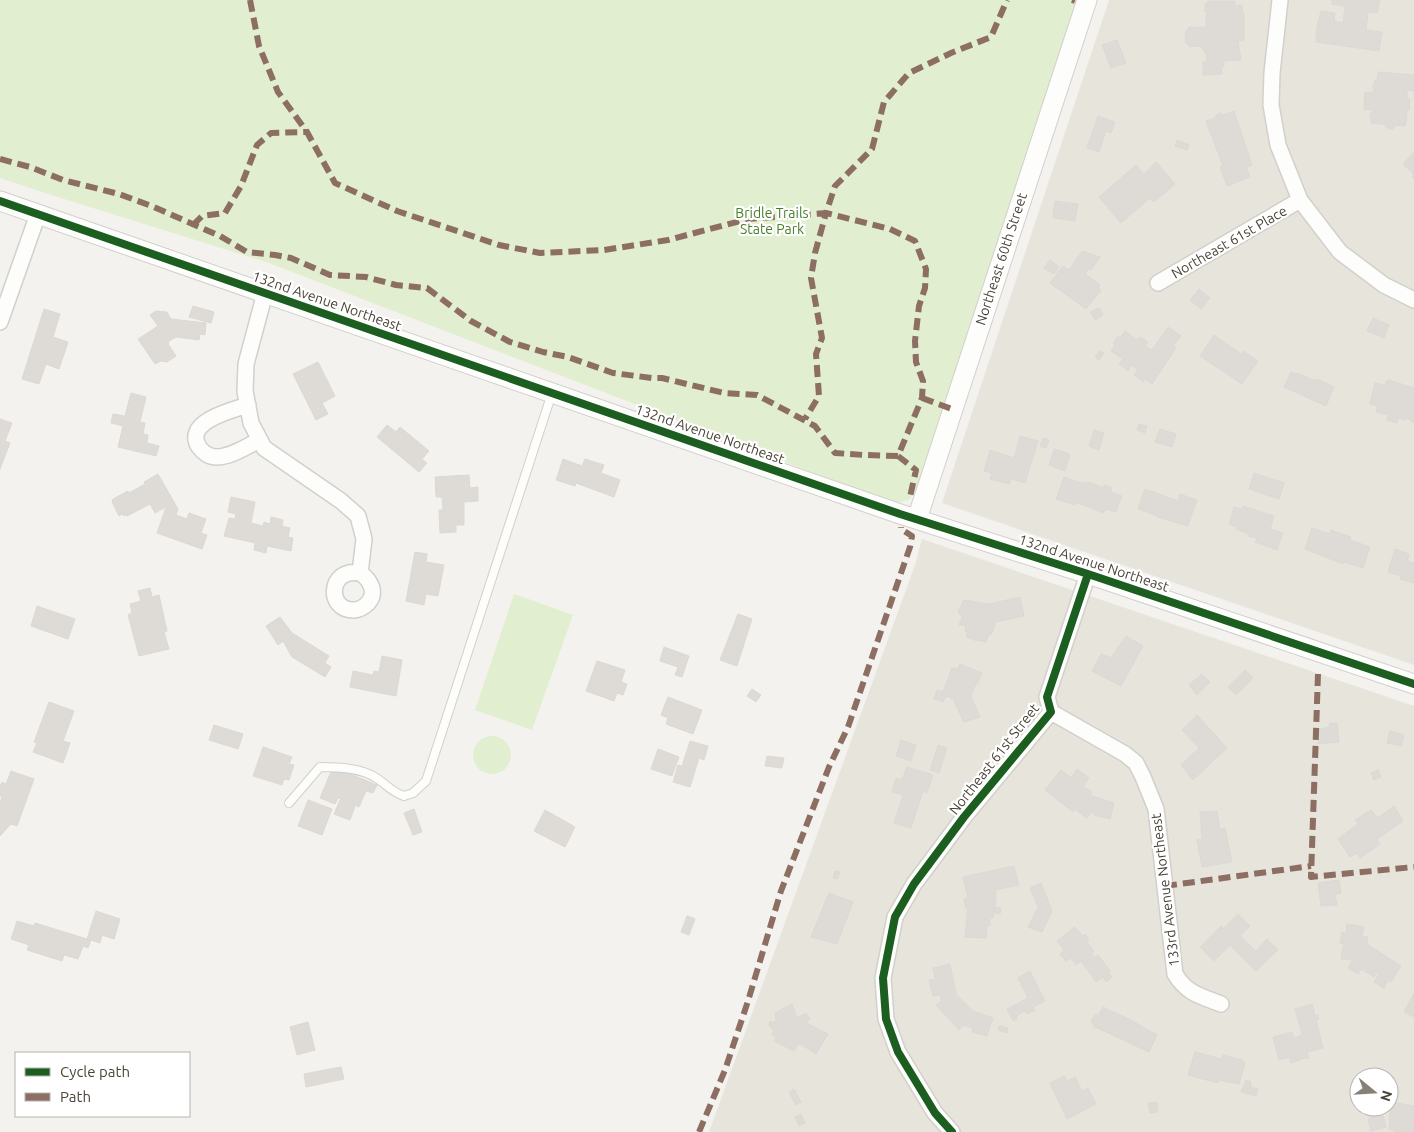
<svg xmlns="http://www.w3.org/2000/svg" width="1414" height="1132" font-family="Ubuntu,sans-serif">
<rect width="100%" height="100%" fill="#f4f2ee"/>
<!-- residential -->
<path fill="#e7e4dc" fill-rule="evenodd" d="M1109,0H1414V665L942,503Z
M922,539L1414,706V1132H709L915,565ZM1359,1077H1389V1107H1359Z"/>
<!-- green -->
<path fill="#e1eecf" d="M0,0H1078L916,489L910,499L894,504L269,263L45,193L0,178Z
M514,594L573,615L532,730L475,710Z
M473 755a19 19 0 1 1 38 0a19 19 0 1 1-38 0Z"/>
<!-- building -->
<path fill="#dedbd6" stroke="#dcd9d4" d="M1332,0H1380L1377,13L1368,12L1366,30L1382,32L1379,51L1316,42L1317,27L1321,11L1335,13L1334,21L1343,23L1345,6L1332,4Z
M1208,1H1235V5H1242L1243,14H1244V40L1231,41H1238L1241,60L1224,61V67L1221,66L1222,74L1203,75V62H1207L1206,53L1200,46L1190,47L1186,43L1185,33L1189,27H1206V14H1209L1205,11V5Z
M1117,40L1126,63L1111,68L1102,45Z
M1378,72L1414,75V91L1407,90V99H1410L1409,110H1406L1407,117L1405,126L1396,125L1393,129H1388L1383,124L1371,123L1370,115L1373,110L1364,109L1365,92L1374,93L1373,87L1375,80H1377Z
M1234,111L1252,165L1246,167L1250,177L1227,186L1220,167L1223,166L1206,121L1215,118L1216,115L1220,113L1223,115Z
M1098,116L1115,122L1111,133L1106,131L1099,152L1087,148Z
M1177,140L1189,145L1187,150L1175,146Z
M1414,152V179L1412,176L1414,175L1403,164Z
M1156,162L1175,184L1154,202L1150,198L1121,223L1099,197L1136,165L1144,174Z
M1055,201L1078,204L1075,221L1053,218Z
M1082,251L1100,257L1091,270L1088,269L1085,274L1100,285L1098,288L1101,290L1086,309L1050,283L1063,266L1069,270Z
M1050,260L1059,267L1054,274L1044,268Z
M1199,289L1210,298L1201,309L1190,300Z
M193,306L214,312L211,323L189,317Z
M1099,308L1103,315L1095,320L1090,312Z
M44,309L60,314L53,337L68,342L59,369L46,364L39,384L22,379Z
M156,311L167,312L171,319L206,323L205,335L200,334L199,340L176,337L169,341L168,344L176,356L167,362L161,361L155,364L138,339L158,326L150,315Z
M1373,318L1389,325L1384,338L1367,331Z
M1168,327L1181,336L1173,346L1176,348L1152,384L1145,379L1143,382L1134,375L1138,370L1132,365L1128,371L1119,364L1123,359L1111,351L1115,345L1113,343L1118,336L1120,338L1125,331L1137,340L1140,337L1148,342L1145,346L1152,350Z
M1214,335L1241,354L1243,351L1258,361L1242,384L1200,356Z
M1100,351L1104,353L1099,360L1095,357Z
M318,362L335,396L322,403L328,414L316,420L293,374Z
M1291,372L1296,374L1297,373L1316,381L1317,379L1334,387L1326,406L1284,387Z
M1389,380L1414,388V423L1411,422V420L1405,418V420L1398,418L1397,423L1387,420L1388,415L1376,412L1378,406L1370,404L1375,383L1385,385L1386,381Z
M131,393L146,397L140,422L145,423L143,434L148,435L147,443L159,446L156,456L118,447L123,426L111,423L113,414L125,416Z
M0,419L12,423L5,441L10,443L0,469Z
M1139,424L1147,426L1145,433L1137,430Z
M387,425L396,432L400,427L429,451L422,459L427,463L419,472L377,437Z
M1160,429L1176,434L1172,447L1155,442Z
M1094,430L1104,433L1099,450L1089,446Z
M1020,436L1038,441L1025,483L1011,479L1009,484L990,479L992,473L984,471L990,450L1014,458Z
M1043,438L1049,440L1046,448L1040,446Z
M1054,449L1070,454L1065,471L1049,465Z
M563,459L582,466L585,459L604,465L601,473L620,480L614,497L576,483L575,486L556,480Z
M1254,473L1284,483L1279,499L1249,489Z
M158,474L178,509L176,515L187,519L189,513L206,519L201,533L207,535L202,549L157,533L166,507L155,513L150,504L127,516L126,515L124,516L122,514L119,516L112,502L113,499L128,491L129,493L145,484L144,482Z
M469,475L470,488L478,487V501L464,502V525H456V532L440,533L439,510H443L442,497H436L435,477Z
M1064,477L1078,482L1088,483L1090,482L1103,488L1104,485L1111,487V492L1122,496L1116,512L1105,509L1104,513L1075,502V505L1056,499Z
M1145,489L1178,501L1180,494L1197,500L1188,526L1157,517L1158,516L1138,509Z
M231,497L255,502L251,523L263,526L264,522L270,524L271,517L283,520L282,526L290,528L288,537L293,538L291,551L267,546L266,553L254,550L255,543L224,536L229,518L235,519L236,514L228,512Z
M1243,506L1274,516L1270,529L1283,533L1277,550L1255,542L1257,538L1248,536L1249,534L1236,529L1237,527L1229,524L1234,507L1242,509Z
M1312,528L1330,534L1331,530L1351,537L1350,540L1370,547L1363,568L1344,562L1343,564L1305,549Z
M1395,549L1409,554L1407,561L1414,563V583L1400,579L1401,576L1388,572Z
M415,552L427,554L426,562L444,565L438,596L426,594L424,605L406,601Z
M150,588L152,597L159,595L167,631L164,632L169,649L139,656L128,615L132,613L130,604L141,601L138,591Z
M1020,597L1024,616L996,622L991,635L989,634L986,642L978,640L977,641L966,637L968,632L965,631L966,626L959,625L962,617L958,612L964,600L989,604Z
M37,606L75,619L68,639L31,626Z
M738,614L752,619L737,666L720,660Z
M280,617L292,633L329,656L325,663L331,667L325,677L292,657L283,641L278,645L266,626Z
M1126,636L1143,646L1121,686L1092,671L1101,654L1111,658Z
M664,647L689,656L682,677L675,675L678,667L660,661Z
M382,656L402,660L396,696L350,687L353,671L373,675L374,671L379,672Z
M597,661L625,670L621,682L627,684L623,695L617,693L614,701L586,691Z
M960,664L982,673L977,684L976,683L971,696L980,717L964,722L953,699L946,696L943,702L934,699L937,690L943,692L952,668L958,669Z
M1245,670L1253,678L1236,695L1228,687Z
M1202,674L1210,682L1197,695L1189,685Z
M752,689L761,695L756,702L747,696Z
M668,697L702,710L693,734L666,724L668,718L661,715Z
M49,702L74,711L63,741L70,743L63,763L33,752L37,743L34,742Z
M1197,715L1227,748L1193,780L1181,765L1199,748L1182,730Z
M1330,723H1337L1339,742L1318,744V730L1329,727Z
M214,725L243,734L238,749L209,740Z
M1390,731L1404,735L1401,746L1387,743Z
M901,740L916,745L911,761L896,756Z
M690,741L708,746L704,760L699,758L690,787L673,782L678,765L682,766Z
M938,745L947,748L939,773L930,770Z
M263,747L292,757L289,764L294,765L289,780L284,779L282,785L253,776Z
M658,749L679,757L672,776L651,769Z
M767,756L784,758L782,768L765,766Z
M333,767L377,785L373,793L366,791L359,807L338,798L335,804L320,798Z
M907,767L933,775L927,793L923,791L911,828L894,823L903,795L892,792L896,778L902,780Z
M1077,769L1089,778L1083,786L1092,792L1090,795L1114,803L1110,819L1094,815L1095,813L1091,812L1087,818L1075,809L1073,812L1045,790L1061,770L1071,778Z
M1378,770L1381,777L1374,780L1371,773Z
M11,771L34,779L17,826L11,824L0,836V803L2,797L0,796V786L2,782L6,784Z
M308,800L332,809L322,835L298,826Z
M340,800L355,806L350,820L334,814Z
M1394,806L1403,821L1377,839L1380,844L1360,858L1357,853L1350,857L1338,839L1358,824L1355,820L1371,810L1378,818Z
M414,809L422,832L413,835L404,813Z
M545,810L575,827L565,847L534,831Z
M1217,811L1220,829L1225,828L1232,862L1202,867L1197,840L1202,839L1200,812Z
M1014,866L1019,885L995,890L996,896L993,918H990V926H987L986,938L965,937L968,907L966,908L964,899L968,898L963,877Z
M835,871L840,872L837,879L833,878Z
M1339,880L1341,893L1335,895L1337,905L1321,906L1318,883Z
M1041,883L1052,911L1042,932L1028,927L1038,907L1030,888Z
M829,893L853,902L837,944L811,937Z
M995,907L1001,908L1000,914L994,913Z
M96,911L120,919L114,939L102,935L100,943L91,940L88,948L83,946L78,959L64,955L62,961L27,950L29,945L11,939L17,921L34,926L35,923L87,939Z
M1238,914L1250,926L1240,936L1256,951L1267,939L1278,950L1256,971L1230,945L1214,961L1200,947L1221,926L1223,929Z
M687,916L695,919L689,935L681,932Z
M1347,924L1364,927L1362,936L1368,937L1367,944L1401,966L1391,982L1388,980L1384,988L1374,982L1379,974L1377,973L1374,977L1361,969L1358,974L1348,968L1353,960L1341,959L1344,944L1340,943L1342,932L1346,933Z
M1075,927L1083,936L1085,934L1089,940L1087,942L1094,951L1091,953L1095,957L1098,955L1110,971L1109,973L1112,977L1106,982L1103,977L1096,982L1081,961L1076,965L1071,958L1066,961L1060,954L1064,950L1057,941Z
M950,964L956,994L973,1011L993,1018L987,1036L972,1032L973,1028L964,1025L959,1030L936,1005L941,1001L940,995L933,996L929,980L935,979L933,968Z
M1030,971L1045,1001L1033,1007L1035,1010L1027,1014L1025,1011L1016,1016L1017,1019L1013,1021L1007,1009L1028,998L1018,978Z
M1414,993V1017L1404,1012Z
M792,1004L797,1018L806,1013L810,1019L806,1023L828,1034L816,1054L799,1043L794,1051L774,1041L776,1037L772,1035L774,1030L769,1026L770,1021L774,1023L776,1021L775,1013Z
M1312,1004L1315,1016L1318,1015L1319,1019L1316,1020L1323,1048L1307,1052L1309,1058L1301,1059L1298,1055L1300,1060L1291,1063L1289,1057L1279,1060L1273,1037L1292,1032L1294,1038L1302,1035L1295,1009Z
M1103,1007L1131,1020L1157,1035L1149,1052L1093,1026L1094,1024L1091,1022L1095,1014L1098,1016Z
M308,1022L315,1050L297,1055L290,1027Z
M999,1026L1008,1028L1007,1033L998,1030Z
M1195,1052L1222,1059L1223,1055L1242,1060V1062L1245,1063L1239,1084L1219,1080L1218,1083L1188,1075Z
M341,1067L344,1079L306,1087L304,1074Z
M1064,1076L1067,1081L1075,1077L1082,1091L1088,1088L1096,1104L1067,1119L1050,1083Z
M1246,1080L1251,1082L1250,1087L1258,1089L1256,1096L1241,1092Z
M794,1089L801,1102L796,1105L789,1092Z
M1157,1102L1158,1112L1150,1113L1148,1103Z
M1391,1102L1414,1106V1132H1394V1130H1389Z
M1379,1112L1380,1116L1383,1115L1386,1127L1371,1131L1368,1119L1371,1118L1370,1115Z
M801,1114L805,1123L799,1126L795,1117Z"/>
<g fill="none" stroke-linecap="round" stroke-linejoin="round">
<!-- service casing -->
<g stroke="#d2d0cb" stroke-width="10">
<path id="service" d="M289,803L320,767C339,767 363,768 378,779C388,786 392,792 404,796L413,793L426,781L552,393"/>
</g>
<!-- minor casing -->
<g stroke="#d2d0cb" stroke-width="18">
<path id="minor" d="M1280,0L1272,73L1271,105L1278,145L1300,200L1340,252L1384,285L1414,300
M1158,283L1300,200
M265,293L246,364L245,391L251,423L264,448L341,501L358,516L364,539L360,573C328,567 326,611 354,610C359,610 364,607 368,603C377,593 371,580 360,573
M0,322L38,214
M248,405C232,410 183,422 199,447C203,453 210,457 216,457C231,457 247,446 260,440
M1051,712L1125,754L1136,763L1143,777L1156,809L1175,974C1187,994 1201,996 1221,1004
M952,1132L935,1113L898,1052L886,1019L883,978L895,917L914,884L929,864L964,817L1051,712L1047,697L1088,574"/>
</g>
<!-- tertiary casing -->
<g stroke="#d2d0cb" stroke-width="21">
<path id="tertiary" d="M0,201L900,514L1088,574L1414,684
M917,519L1087,0"/>
</g>
<!-- service -->
<use href="#service" stroke="#fdfdfc" stroke-width="8"/>
<!-- minor -->
<use href="#minor" stroke="#fdfdfc" stroke-width="15"/>
<!-- tertiary -->
<use href="#tertiary" stroke="#fdfdfc" stroke-width="19"/>
<!-- quiet -->
<path stroke="#8d6e63" stroke-width="6" stroke-dasharray="12 6" stroke-linecap="butt" d="M250,0L259,46L278,92L307,132L335,183L397,211L499,245L540,253L604,250L668,240L748,219L826,213L835,186L872,149L884,102L909,73L951,53L991,37L1007,0
M1072,0L1075,1
M0,159L30,167L63,180L119,194L154,207L220,236L247,252L275,255L291,258L330,275L366,277L396,285L427,288L471,321L510,342L543,352L568,357L613,373L652,378H662L724,393L757,395L815,426L835,453L864,455L898,456L922,398L923,381L916,362L915,341L919,306L925,288L926,269L915,241L890,229L826,213L815,253L811,278L822,338L816,354L819,396L805,419
M193,225L202,216L225,213L241,186L257,145L271,133L307,132
M922,398L952,409
M898,456L916,470L910,497V500
M1318,674L1311,877L1414,867
M1165,886L1311,866
M699,1132L725,1070L748,1001L781,891L829,767L848,727L910,547L912,536L901,529V527"/>
<!-- cycleway casing -->
<g stroke="#fff" stroke-width="11">
<path id="cycleway" d="M0,201L900,514L1088,574L1414,684
M952,1132L935,1113L898,1052L886,1019L883,978L895,917L914,884L929,864L964,817L1051,712L1047,697L1088,574"/>
</g>
<!-- cycleway -->
<use href="#cycleway" stroke="#1b5e20" stroke-width="8"/>
</g>
<g text-anchor="middle" stroke-width="4.5" stroke-linejoin="round" paint-order="stroke">
<!-- park labels -->
<g font-size="14" fill="#4a7f2a" stroke="#fff">
<text x="772" y="218">Bridle Trails<tspan x="772" dy="16">State Park</tspan></text>
</g>
<!-- street labels -->
<g font-size="14" fill="#4b4439" stroke="#fff">
<text transform="translate(1229 242) rotate(-30)" y="5">Northeast 61st Place</text>
<text transform="translate(1001 259) rotate(-72)" y="5">Northeast 60th Street</text>
<text transform="translate(327 301) rotate(19)" y="5">132nd Avenue Northeast</text>
<text transform="translate(710 434) rotate(19)" y="5">132nd Avenue Northeast</text>
<text transform="translate(1094 563) rotate(18)" y="5">132nd Avenue Northeast</text>
<text transform="translate(994 759) rotate(-52)" y="5">Northeast 61st Street</text>
<text transform="translate(1165 890) rotate(-97)" y="5">133rd Avenue Northeast</text>
</g>
</g>
<!-- legend -->
<rect x="15" y="1052" width="175" height="65" fill="#ffffff" stroke="#b7b4b0"/>
<rect x="25" y="1068" width="25" height="8" fill="#1b5e20" stroke="#b7b4b0"/>
<text x="60" y="1077" font-size="15" fill="#4b4439">Cycle path</text>
<rect x="25" y="1093" width="25" height="8" fill="#8d6e63" stroke="#b7b4b0"/>
<text x="60" y="1102" font-size="15" fill="#4b4439">Path</text>
<!-- north arrow -->
<g transform="translate(1374 1092) rotate(108)"><circle r="24" fill="#ffffff" stroke="#b7b4b0"/>
<path d="M0-4L9 19L0 12L-9 19Z" fill="#868178"/>
<text y="-8" font-size="14" font-weight="bold" text-anchor="middle" fill="#4b4439">N</text>
</g>
</svg>
